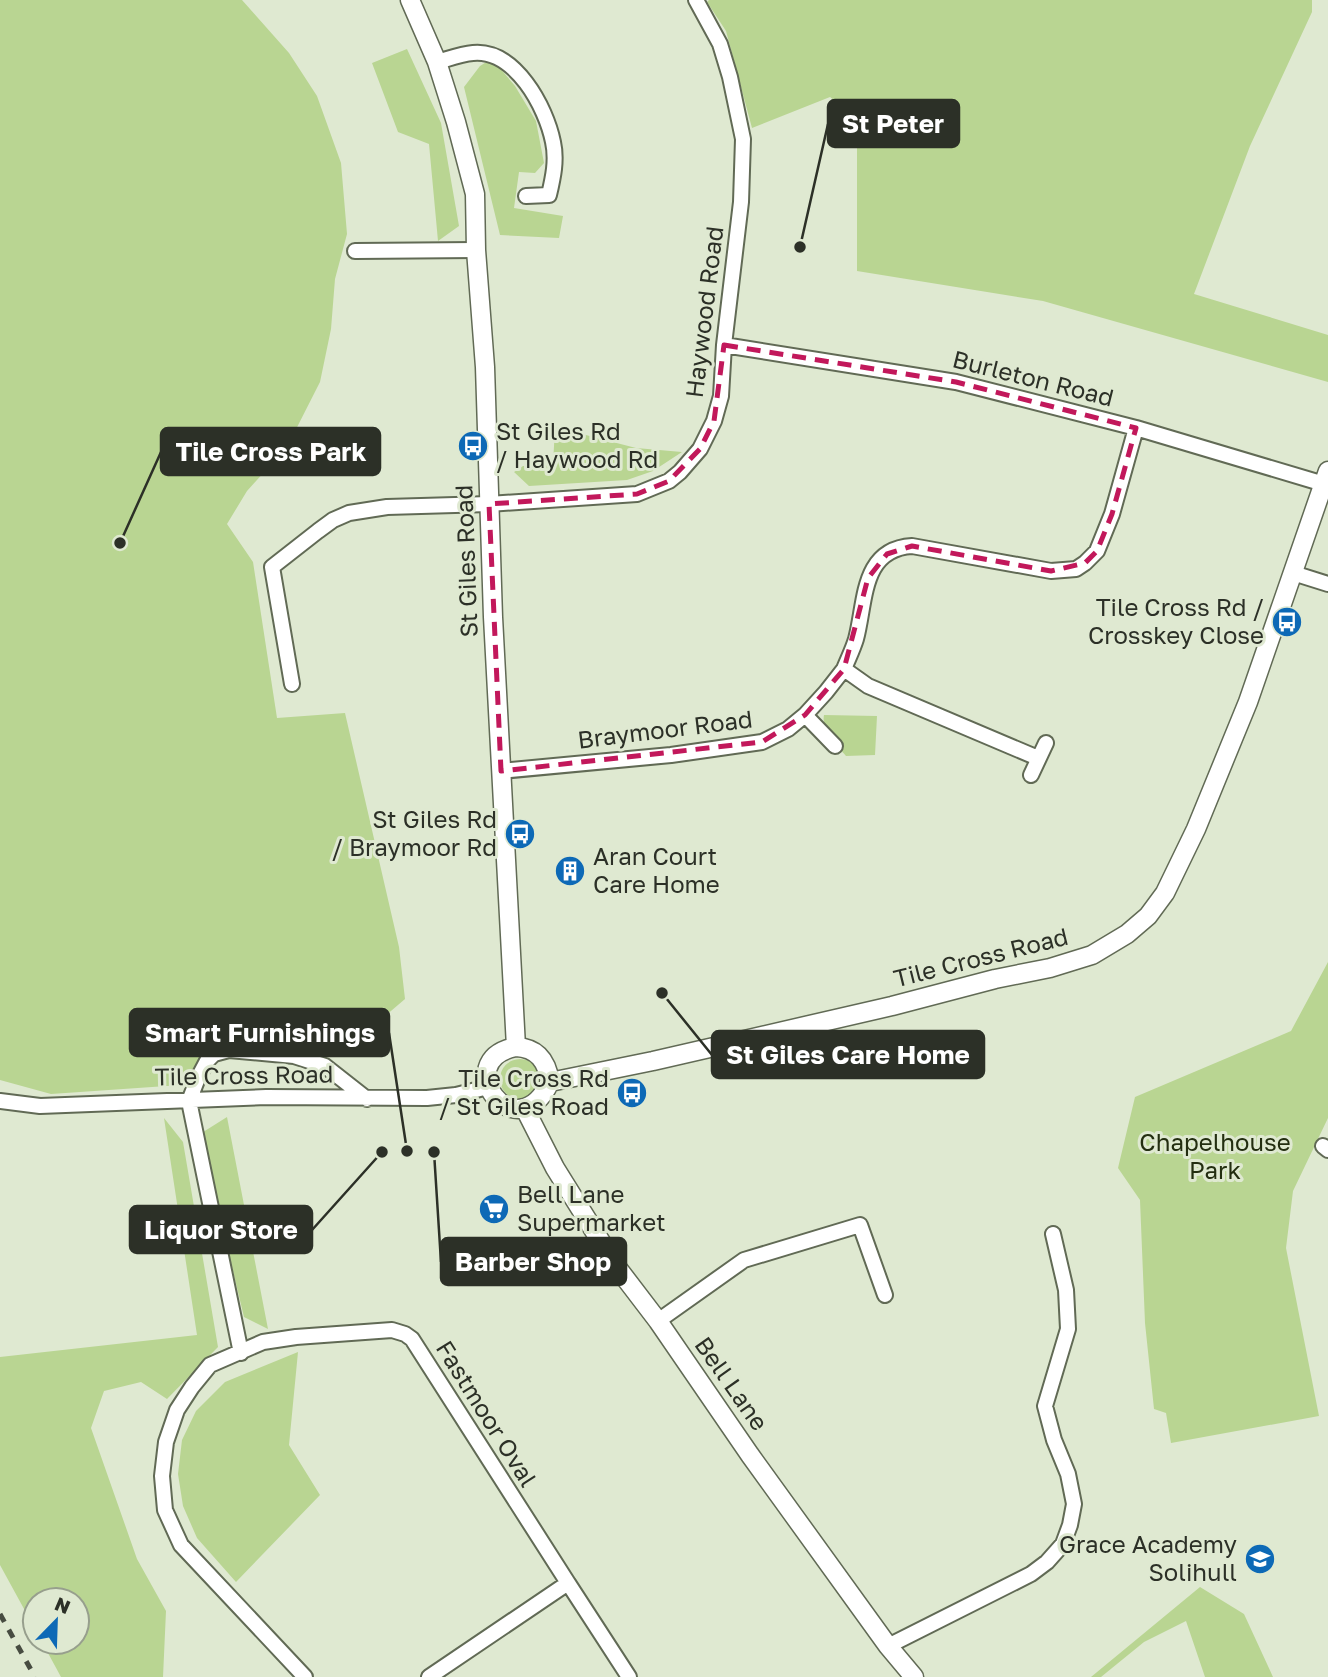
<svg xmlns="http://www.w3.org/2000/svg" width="1328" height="1677" font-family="'Golos Text',sans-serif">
<rect width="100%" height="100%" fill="#dfe9d1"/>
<!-- green -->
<path fill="#b9d592" d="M0,0H242L289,53L317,96L341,163L347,234L335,279L331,329L320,382L287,447L247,491L227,524L253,562L277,718L345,713L399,947L405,999L357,1040L326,1048L276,1041L259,1037L215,1040L181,1085L51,1094L0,1080Z
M709,0H1312V12L1250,146L1194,294L1328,335V382L1043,301L857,271V118L830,97L752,128L726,31L707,2Z
M407,49L441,123L459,226L438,241L429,144L398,132L372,63Z
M488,61L499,67L515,86L536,121L544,163L535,173L519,172L514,208L563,216L559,238L500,235L464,87L480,66Z
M555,427L636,448L682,452L653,471L627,480L529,486L514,472L523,466L553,465Z
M824,715L877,716L875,755L846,756C837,745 821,731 824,715Z
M1328,962V1118L1293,1191L1286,1248L1319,1416L1171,1443L1166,1413L1154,1409L1145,1323L1140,1200L1118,1168L1135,1097L1291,1031Z
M500 1079a20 20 0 1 1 40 0a20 20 0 1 1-40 0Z
M227,1117L268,1329L244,1317L200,1134Z
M164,1118L183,1142L218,1347L167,1399L141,1382L104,1391L91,1428L137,1559L166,1611L163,1677H61L42,1642H77V1600H35V1629L0,1565V1357L197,1335Z
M298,1352L289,1445L320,1495L236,1582L197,1538L183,1506L178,1474L182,1440L196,1411L225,1382Z
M1200,1587L1244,1614L1273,1677H1205L1186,1621L1144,1642L1101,1677H1091Z"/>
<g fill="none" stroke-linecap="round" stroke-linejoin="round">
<!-- minor casing -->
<g stroke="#616a55" stroke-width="18">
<path id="minor" d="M437,62C448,59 461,54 473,53C515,49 546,107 553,142C557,160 553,178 549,195L526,196
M355,251L476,250
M724,345L956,382L1136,428L1324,484
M1293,573L1328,584
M844,669C848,659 853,649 856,639C866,602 861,549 912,546L1051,571L1076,569L1085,563L1097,551L1112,514L1136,428
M292,684L272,567L318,531L333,520L349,513L387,507L489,504L637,494L669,481L680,472L700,449L714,421L721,396L724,345L741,202L743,139L730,77L720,44L696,0
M805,715L835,746
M501,771L671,755L762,742L788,729L805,715L826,692L844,669L868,686L1038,758
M1031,775L1046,743
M0,1101L40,1106L266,1097L427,1098L456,1095L488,1087
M189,1101L241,1353
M189,1101L198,1078L207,1061L214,1054L229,1050L294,1056L325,1066L367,1099
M1323,1146L1328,1150
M658,1321L744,1260L860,1225L885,1295
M568,1583L629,1677
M888,1646L1031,1574L1047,1562L1063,1544L1070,1525L1074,1504L1068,1474L1054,1440L1045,1406L1068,1329L1066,1290L1053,1234
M305,1677L181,1545L165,1510L162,1476L166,1442L177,1410L192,1387L210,1365L263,1342L296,1337L392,1330L405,1334L412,1339L568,1583L429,1677"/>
</g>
<!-- tertiary casing -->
<g stroke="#616a55" stroke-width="21">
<path id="tertiary" d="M410,0L437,62L456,122L475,194L476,250L485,367L493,617L516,1047
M516,1047C538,1048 547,1062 550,1082C515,1154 448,1060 516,1047Z
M550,1082L653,1061L892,1006L995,979L1050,968L1092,955L1127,934L1148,916L1165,893L1196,829L1248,702L1328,471
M525,1109L555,1168L616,1266L658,1321L750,1455L888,1646L914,1677"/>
</g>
<!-- minor -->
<use href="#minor" stroke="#fff" stroke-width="14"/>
<!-- tertiary -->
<use href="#tertiary" stroke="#fff" stroke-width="18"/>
<!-- rail -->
<path stroke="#474c41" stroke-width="5" stroke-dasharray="9 9" stroke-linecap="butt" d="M0,1614L35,1677"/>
</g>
<!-- marked area -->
<path fill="none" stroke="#c2185b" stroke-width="5" stroke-dasharray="14 9" stroke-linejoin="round" d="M724,345L956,382L1136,428L1112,514L1097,551L1085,563L1051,571L912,546L887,554L868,578L844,669L805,715L762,742L501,771L489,504L637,494L669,481L700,449L714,421Z"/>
<!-- icons -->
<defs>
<g id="bus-disc" transform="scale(1.575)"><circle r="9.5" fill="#0d69b6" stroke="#dfe9d1"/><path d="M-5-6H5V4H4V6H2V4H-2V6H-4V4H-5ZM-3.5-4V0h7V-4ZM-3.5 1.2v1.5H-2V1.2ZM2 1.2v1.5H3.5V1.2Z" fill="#fff"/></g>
<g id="building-disc" transform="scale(1.575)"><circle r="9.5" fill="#0d69b6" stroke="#dfe9d1"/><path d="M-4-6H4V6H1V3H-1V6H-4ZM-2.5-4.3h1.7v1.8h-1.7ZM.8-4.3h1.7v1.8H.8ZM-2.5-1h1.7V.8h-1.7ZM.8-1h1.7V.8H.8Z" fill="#fff"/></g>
<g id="supermarket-disc" transform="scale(1.575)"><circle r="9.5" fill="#0d69b6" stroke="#dfe9d1"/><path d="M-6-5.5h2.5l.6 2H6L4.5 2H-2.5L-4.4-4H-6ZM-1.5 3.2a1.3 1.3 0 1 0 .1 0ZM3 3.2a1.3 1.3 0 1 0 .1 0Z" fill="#fff"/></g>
<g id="school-disc" transform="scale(1.575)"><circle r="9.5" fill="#0d69b6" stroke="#dfe9d1"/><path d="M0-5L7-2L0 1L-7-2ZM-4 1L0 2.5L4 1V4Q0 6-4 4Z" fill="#fff"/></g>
</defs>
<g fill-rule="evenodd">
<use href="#bus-disc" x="473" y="446"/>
<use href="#bus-disc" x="1287" y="622"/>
<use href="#bus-disc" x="520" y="834"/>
<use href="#building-disc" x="570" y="871"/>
<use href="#bus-disc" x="632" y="1093"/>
<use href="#supermarket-disc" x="494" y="1209"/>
<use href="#school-disc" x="1260" y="1559"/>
</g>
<g text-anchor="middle" stroke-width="6" stroke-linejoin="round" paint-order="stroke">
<!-- street labels -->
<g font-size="24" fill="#2c3027" stroke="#dfe9d1">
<text transform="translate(705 312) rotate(-83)" y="8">Haywood Road</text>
<text transform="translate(1033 379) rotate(14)" y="8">Burleton Road</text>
<text transform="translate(467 561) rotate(-92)" y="8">St Giles Road</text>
<text transform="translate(665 730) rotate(-7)" y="8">Braymoor Road</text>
<text transform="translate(981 958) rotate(-14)" y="8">Tile Cross Road</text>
<text transform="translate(244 1076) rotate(-1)" y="8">Tile Cross Road</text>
<text transform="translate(731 1384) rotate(55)" y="8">Bell Lane</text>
<text transform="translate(486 1414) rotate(58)" y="8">Fastmoor Oval</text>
</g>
<!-- poi labels -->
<g font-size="24" fill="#2c3027" stroke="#dfe9d1" text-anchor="end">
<text x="496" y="440" text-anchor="start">St Giles Rd<tspan x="496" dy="28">/ Haywood Rd</tspan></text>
<text x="1264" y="616">Tile Cross Rd /<tspan x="1264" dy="28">Crosskey Close</tspan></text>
<text x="497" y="828">St Giles Rd<tspan x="497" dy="28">/ Braymoor Rd</tspan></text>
<text x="593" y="865" text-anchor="start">Aran Court<tspan x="593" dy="28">Care Home</tspan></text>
<text x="609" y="1087">Tile Cross Rd<tspan x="609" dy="28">/ St Giles Road</tspan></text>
<text x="517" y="1203" text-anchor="start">Bell Lane<tspan x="517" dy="28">Supermarket</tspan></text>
<text x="1237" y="1553">Grace Academy<tspan x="1237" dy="28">Solihull</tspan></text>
</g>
<!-- park labels -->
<g font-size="24" fill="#232e10" stroke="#dfe9d1">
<text x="1215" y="1151">Chapelhouse<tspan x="1215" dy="28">Park</tspan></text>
</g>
</g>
<!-- callouts -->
<path fill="none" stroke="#2c3027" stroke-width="2.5" d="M800 247L828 124M120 543L161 452M407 1151L389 1033M662 993L712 1055M382 1152L312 1230M434 1152L441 1262"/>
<g fill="#2c3027" stroke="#dfe9d1" stroke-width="2.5">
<circle cx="800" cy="247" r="7"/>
<circle cx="120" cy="543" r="7"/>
<circle cx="407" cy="1151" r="7"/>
<circle cx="662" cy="993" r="7"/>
<circle cx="382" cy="1152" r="7"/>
<circle cx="434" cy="1152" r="7"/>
</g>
<g fill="#2c3027" stroke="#2c3027" stroke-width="2.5">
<rect x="828" y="100" width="131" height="47" rx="7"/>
<rect x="161" y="428" width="219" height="47" rx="7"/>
<rect x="130" y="1009" width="259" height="47" rx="7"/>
<rect x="712" y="1031" width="272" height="47" rx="7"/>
<rect x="130" y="1206" width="182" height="47" rx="7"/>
<rect x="441" y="1238" width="185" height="47" rx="7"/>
</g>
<g font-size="26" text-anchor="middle" font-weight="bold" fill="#fff">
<text x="893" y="133">St Peter</text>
<text x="271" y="461">Tile Cross Park</text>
<text x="260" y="1042">Smart Furnishings</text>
<text x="848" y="1064">St Giles Care Home</text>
<text x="221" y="1239">Liquor Store</text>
<text x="533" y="1271">Barber Shop</text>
</g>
<!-- north arrow -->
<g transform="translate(56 1621) rotate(23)"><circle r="33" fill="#dfe9d1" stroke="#979f8d" stroke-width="2"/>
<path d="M0-5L12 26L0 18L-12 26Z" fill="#0d69b6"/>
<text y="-10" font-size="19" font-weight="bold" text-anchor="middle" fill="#2c3027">N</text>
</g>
</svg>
